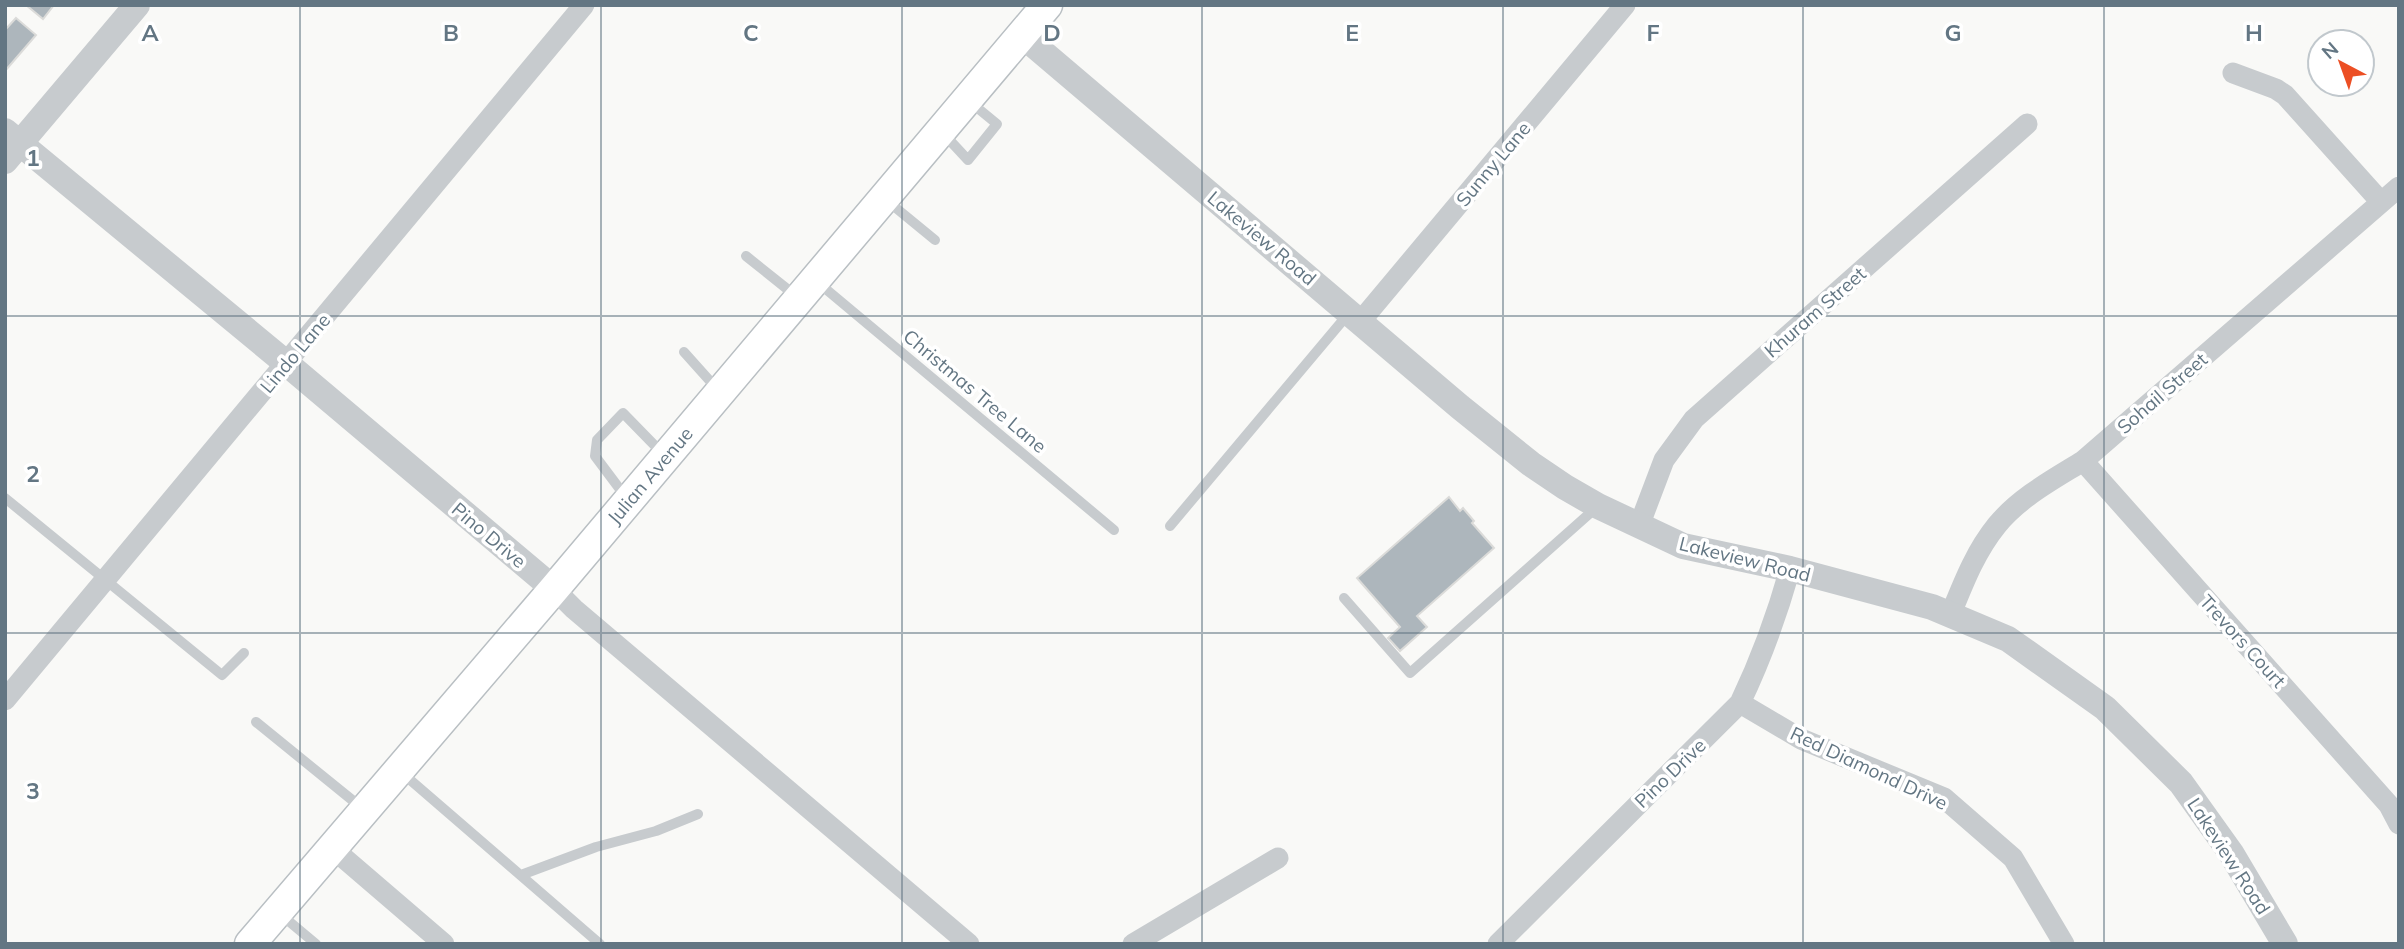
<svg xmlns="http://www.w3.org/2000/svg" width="2404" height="949" font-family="Mulish,sans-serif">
<rect width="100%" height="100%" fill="#f9f9f7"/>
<!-- building -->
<path fill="#adb6bc" stroke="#dbdbd9" stroke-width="2" d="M26,5H54L43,19Z
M16,18L36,35L5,71V30Z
M1449,497L1460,511L1463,508L1474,521L1472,523L1494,548L1417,616L1427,627L1400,651L1388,638L1400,627L1357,578Z"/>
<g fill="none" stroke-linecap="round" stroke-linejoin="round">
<!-- secondary casing -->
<g stroke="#b9bfc3" stroke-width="33">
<g id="secondary">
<path id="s1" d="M250,944L554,589L1047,5"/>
</g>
</g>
<!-- service -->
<path stroke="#c7cbce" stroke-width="10" d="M942,132L968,160L997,124L969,101
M885,199L935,240
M746,256L796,296
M815,280L1114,530
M684,352L718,390
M5,498L222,675L244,653
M628,500L595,456L597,440L623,413L663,454
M1170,526L1349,313
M1344,598L1410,673L1598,506
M256,722L362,808
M401,772L600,944
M521,875L596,847L656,831L698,814
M279,913L316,944"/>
<!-- minor -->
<path stroke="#c7cbce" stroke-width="21" d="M2233,73L2276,89L2285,95L2381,202
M1360,322L1625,5
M2083,461L2389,805L2399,824
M1639,526L1664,460L1694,419L2027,124
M554,589L574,609L969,944
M1950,616C1963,584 1975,552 1997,525C2020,497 2054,479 2083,461L2399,187
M5,700L584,5
M1740,703L1801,739L1944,798L2013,858L2064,944
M331,847L444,944
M1133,944L1278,858
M1498,944L1740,703C1761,659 1777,615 1790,569"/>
<!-- tertiary -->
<path stroke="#c7cbce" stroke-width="26" d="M1022,35L1460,407L1531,464L1565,487L1598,506L1683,546L1790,569L1932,607L2008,639L2105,708L2181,783L2231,853L2285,944
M5,131L286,363L554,589
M5,161L137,5"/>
<!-- secondary -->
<use href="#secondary" stroke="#fff" stroke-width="30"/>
</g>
<!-- grid -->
<path fill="none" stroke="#637683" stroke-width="2" stroke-opacity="0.55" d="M300,5V944M601,5V944M902,5V944M1202,5V944M1503,5V944M1803,5V944M2104,5V944M5,316H2399M5,633H2399"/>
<g text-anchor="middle" stroke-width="7" stroke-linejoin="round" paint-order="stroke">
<!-- street labels -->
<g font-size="19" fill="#637683" stroke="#fff">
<text transform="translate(1493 164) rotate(-50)" y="7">Sunny Lane</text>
<text transform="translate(1262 238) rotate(40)" y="7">Lakeview Road</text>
<text transform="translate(1815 312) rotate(-41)" y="7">Khuram Street</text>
<text transform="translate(295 353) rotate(-50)" y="7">Lindo Lane</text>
<text transform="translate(975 391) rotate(40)" y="7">Christmas Tree Lane</text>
<text transform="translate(2162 393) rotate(-41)" y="7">Sohail Street</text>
<text dy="7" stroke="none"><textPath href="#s1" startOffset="616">Julian Avenue</textPath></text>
<text transform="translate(489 535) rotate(40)" y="7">Pino Drive</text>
<text transform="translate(1745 559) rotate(14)" y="7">Lakeview Road</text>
<text transform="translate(2243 641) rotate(48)" y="7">Trevors Court</text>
<text transform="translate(1869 768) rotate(25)" y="7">Red Diamond Drive</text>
<text transform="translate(1670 773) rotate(-44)" y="7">Pino Drive</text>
<text transform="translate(2229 856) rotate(57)" y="7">Lakeview Road</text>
</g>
</g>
<g font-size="23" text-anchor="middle" font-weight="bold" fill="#637683" stroke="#fff" stroke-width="7" stroke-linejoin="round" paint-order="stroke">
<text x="150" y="41">A</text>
<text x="451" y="41">B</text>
<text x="751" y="41">C</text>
<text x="1052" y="41">D</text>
<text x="1352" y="41">E</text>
<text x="1653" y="41">F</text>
<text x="1953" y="41">G</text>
<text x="2254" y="41">H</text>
<text x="33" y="166">1</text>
<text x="33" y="482">2</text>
<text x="33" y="799">3</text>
</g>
<!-- border -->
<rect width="2404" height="949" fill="none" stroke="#637683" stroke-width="14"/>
<!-- north arrow -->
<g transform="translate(2341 63) rotate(319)"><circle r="33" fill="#ffffff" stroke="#c1c8cd" stroke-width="2"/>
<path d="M0-5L12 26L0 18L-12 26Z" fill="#ec4f24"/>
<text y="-10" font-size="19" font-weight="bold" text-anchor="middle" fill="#637683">N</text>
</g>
</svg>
